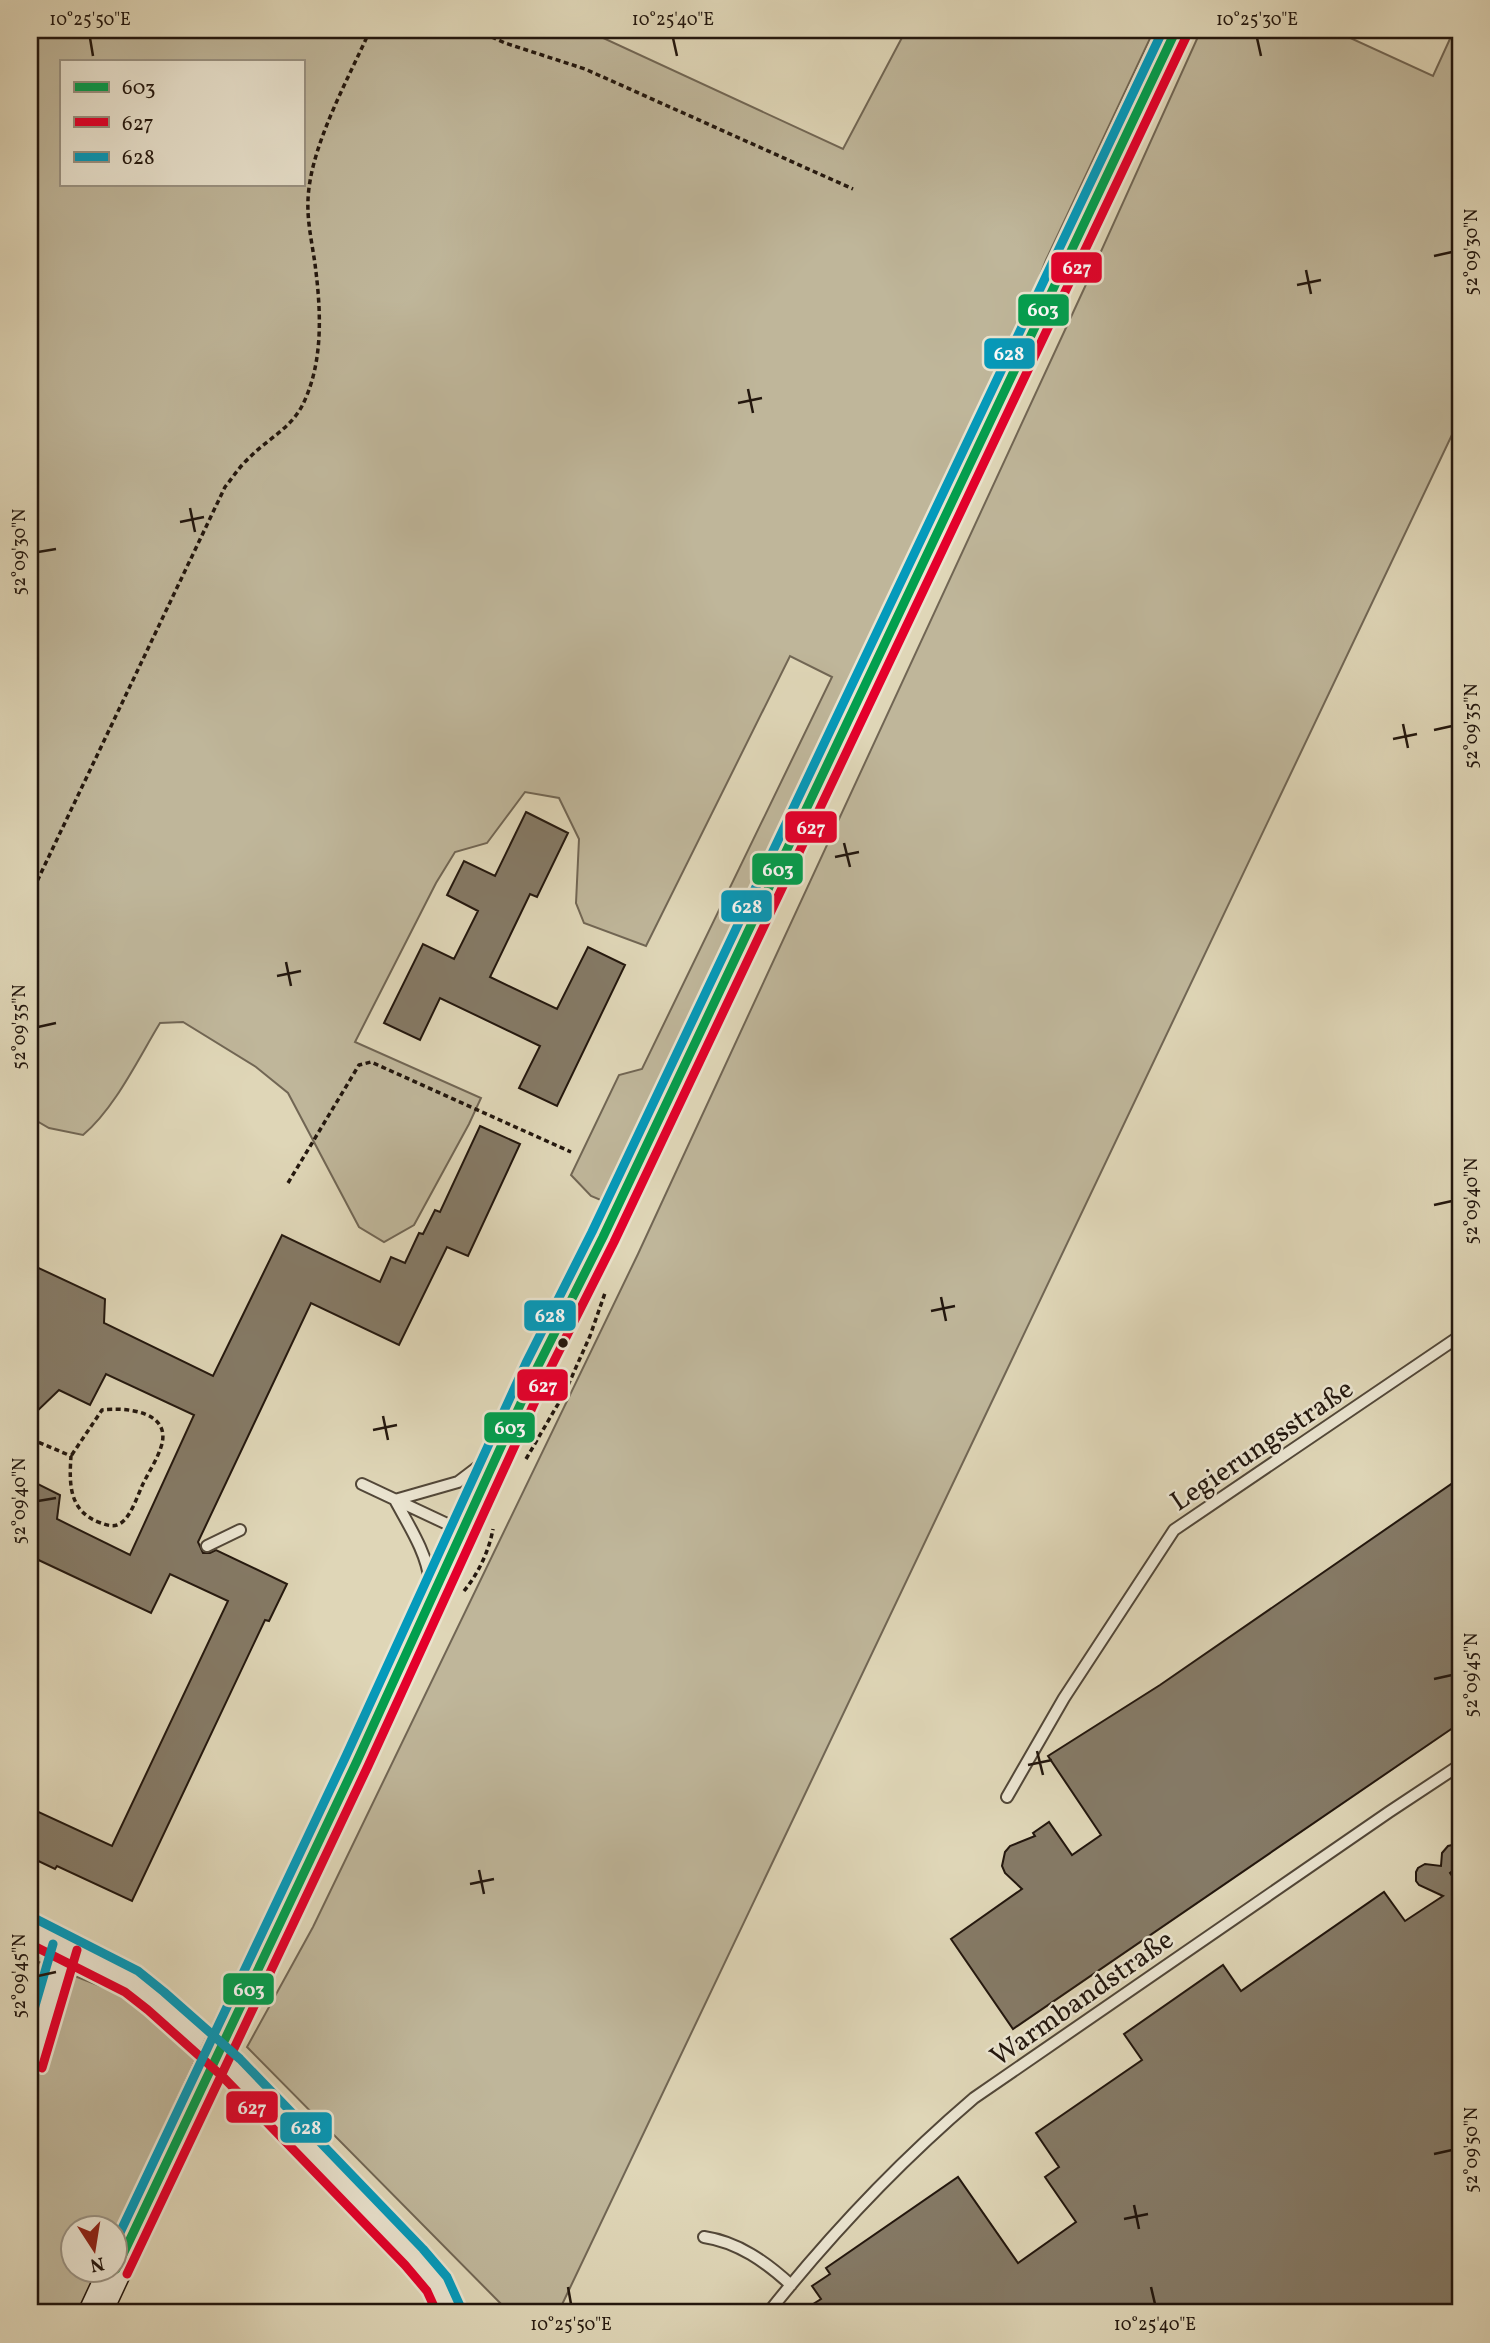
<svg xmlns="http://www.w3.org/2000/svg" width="1490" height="2343" font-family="Vollkorn,serif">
<rect width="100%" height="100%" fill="#dfd6b7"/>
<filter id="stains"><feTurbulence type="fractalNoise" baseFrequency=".00286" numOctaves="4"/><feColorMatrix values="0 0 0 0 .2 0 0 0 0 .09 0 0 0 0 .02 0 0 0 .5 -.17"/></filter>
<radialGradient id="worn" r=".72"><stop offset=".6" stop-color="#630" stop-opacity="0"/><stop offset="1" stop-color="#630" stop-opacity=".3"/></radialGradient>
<!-- green -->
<path fill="#bfb69a" stroke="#716654" stroke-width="2" fill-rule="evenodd" d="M30,30H586L843,149L906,30H1154L1046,260L1009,356L603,1201L591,1196L571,1175L619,1075L642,1069L832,677L790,656L646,946L584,923L576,903L579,839L559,798L525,792L487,843L455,852L436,883L355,1042L481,1098L469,1124L414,1225L384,1242L359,1227L288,1093L256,1067L183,1022L160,1023C138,1059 115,1108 83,1135L49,1128L30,1117ZM61,61H303V184H61Z
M1201,30H1333L1433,76L1454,30H1460V418L558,2313H510L247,2047L313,1927L638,1254L1089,278Z
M31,1959L126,1996L202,2056L116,2234V2228H74V2270H98L77,2313H30Z"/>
<!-- building -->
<path fill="#857a66" stroke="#23170e" stroke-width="2" d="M526,812L568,833L537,897L530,894L490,977L557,1009L588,947L625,965L557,1106L519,1088L540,1046L440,998L420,1040L384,1023L423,944L454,959L478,911L447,895L464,861L495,876Z
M480,1126L520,1144L468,1256L447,1247L399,1345L311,1303L198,1542L203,1553H210L216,1550L287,1584L269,1621L265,1620L132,1901L57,1866L55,1869L30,1857V1808L112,1846L228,1601L170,1574L151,1613L30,1556V1480L60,1495L57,1519L130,1555L194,1415L106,1374L90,1405L59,1390L30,1418V1264L105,1299L104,1323L213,1376L282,1235L380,1282L391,1257L405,1263L419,1233L423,1234L435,1210L440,1212Z
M1460,1478V1723L1013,2029L951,1939L1022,1889L1005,1873L1002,1866L1005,1852L1010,1846L1035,1836L1033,1833L1049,1822L1072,1855L1101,1835L1048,1756L1160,1685Z
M1452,1845L1460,1846V1865L1450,1873L1459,1886L1460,1884V2313H799L821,2299L812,2286L830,2274L826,2268L958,2177L1018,2263L1076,2222L1045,2177L1059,2167L1036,2133L1142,2060L1124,2034L1223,1965L1241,1991L1384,1892L1405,1921L1443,1896L1419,1885L1416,1881V1872L1418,1868L1425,1864L1441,1866L1442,1853L1448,1846Z"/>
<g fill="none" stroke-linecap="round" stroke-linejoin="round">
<!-- lane casing -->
<g stroke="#524738" stroke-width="14">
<path id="lane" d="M362,1484L460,1530
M207,1546L240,1530
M430,1582C427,1553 409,1526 395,1500L458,1482L483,1463
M1007,1797L1064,1698L1174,1530L1460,1336
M704,2237C738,2242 766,2262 791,2285
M768,2313C830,2235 898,2163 974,2098L1389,1812L1460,1765"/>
</g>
<!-- street casing -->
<g stroke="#524738" stroke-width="26">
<path id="street" d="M30,1930L132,1982L156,2001L231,2068L414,2257L437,2284L450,2313
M30,2065L65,1947"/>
</g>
<!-- secondary casing -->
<g stroke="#23170e" stroke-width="35">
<path id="secondary" d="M235,2016L357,1761L537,1368L603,1237L718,996L1176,30
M116,2269L208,2072
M95,2313L115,2270"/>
</g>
<!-- path -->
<path stroke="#23170e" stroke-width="3.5" stroke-dasharray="5 3.5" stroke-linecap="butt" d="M476,30L505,43L585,69L853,189
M30,896L225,487C233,477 240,466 249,458C266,440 290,429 302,406C324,363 321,310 315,264C312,243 307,221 308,200C310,146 348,80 370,30
M288,1183L359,1065L371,1062L571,1152
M31,1439L71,1456C69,1485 69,1512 101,1523C107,1525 114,1528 121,1523C131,1516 137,1497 142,1486C148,1473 157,1460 161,1447C173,1411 125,1407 102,1410L71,1456
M526,1459L565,1392L590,1336L605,1293
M464,1591C478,1574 489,1551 493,1529"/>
<!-- lane -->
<use href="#lane" stroke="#eae4d0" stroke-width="10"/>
<!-- street -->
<use href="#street" stroke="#eae4d0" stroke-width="23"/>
<!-- secondary -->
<use href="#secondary" stroke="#eae4d0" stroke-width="32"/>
<!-- secondary-bridge casing -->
<g stroke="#23170e" stroke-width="35" stroke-linecap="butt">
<path id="secondary-bridge" d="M208,2072L235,2016"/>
</g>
<!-- secondary-bridge -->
<use href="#secondary-bridge" stroke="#eae4d0" stroke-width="32"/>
<!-- bus-1 casing -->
<g stroke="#eae4d0" stroke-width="14">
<path id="bus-1" d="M116,2269L357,1761L537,1368L603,1237L1176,30"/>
</g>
<!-- bus-2 casing -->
<g stroke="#eae4d0" stroke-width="14">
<path id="bus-2" d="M30,1944L125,1992L148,2010L223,2077L405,2265L427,2291L437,2313
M42,2068L77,1950
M127,2274L368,1766L548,1373L614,1242L1187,35"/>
</g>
<!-- bus-3 casing -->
<g stroke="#eae4d0" stroke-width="14">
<path id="bus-3" d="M36,1919L138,1971L164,1992L240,2059L423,2249L447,2277L461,2308
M30,2023L53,1944
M116,2241L346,1756L526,1363L592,1232L1163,30"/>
</g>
<!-- bus-1 -->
<use href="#bus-1" stroke="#029f4e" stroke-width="9"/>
<!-- bus-2 -->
<use href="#bus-2" stroke="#e4002b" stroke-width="9"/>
<!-- bus-3 -->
<use href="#bus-3" stroke="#049abb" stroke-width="9"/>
</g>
<!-- ticks -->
<path fill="none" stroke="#23170e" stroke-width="2.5" d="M90,38L93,56M673,38L677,56M1257,38L1261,56M1434,256L1452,252M1306,270L1311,294M1297,285L1321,280M748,389L753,413M738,403L762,398M190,508L195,532M180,522L204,517M38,552L56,549M1403,724L1408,748M1434,730L1452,726M1393,739L1417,734M844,843L850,867M835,857L859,852M286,962L291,986M277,976L301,971M38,1027L56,1023M1434,1205L1452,1201M941,1297L946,1321M931,1311L955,1306M383,1416L388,1440M373,1430L397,1425M38,1501L56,1498M1434,1679L1452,1675M1037,1751L1043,1775M1028,1765L1052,1760M479,1870L484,1894M470,1884L494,1879M38,1976L56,1972M1434,2154L1452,2150M1134,2205L1139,2229M1124,2219L1148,2214M568,2287L571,2304M1151,2287L1155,2304"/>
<!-- markers -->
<circle fill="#23170e" stroke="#eae4d0" stroke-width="2.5" cx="563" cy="1343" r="6"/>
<g text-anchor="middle" stroke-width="5" stroke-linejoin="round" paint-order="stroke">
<!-- street labels -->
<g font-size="28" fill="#23170e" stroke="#eae4d0">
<text transform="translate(1261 1444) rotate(-34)" y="10">Legierungsstraße</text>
<text transform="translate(1081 1997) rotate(-35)" y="10">Warmbandstraße</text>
</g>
</g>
<g stroke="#eae4d0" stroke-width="2.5">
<rect x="1050" y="251" width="53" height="33" rx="7" fill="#e4002b"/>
<rect x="1017" y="293" width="53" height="34" rx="7" fill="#029f4e"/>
<rect x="983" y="337" width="53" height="33" rx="7" fill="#049abb"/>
<rect x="784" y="810" width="54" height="34" rx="7" fill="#e4002b"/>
<rect x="751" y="852" width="53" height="34" rx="7" fill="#029f4e"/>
<rect x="720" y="889" width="53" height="34" rx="7" fill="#049abb"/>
<rect x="523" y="1299" width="54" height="33" rx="7" fill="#049abb"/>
<rect x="516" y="1368" width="53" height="34" rx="7" fill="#e4002b"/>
<rect x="483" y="1411" width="53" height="33" rx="7" fill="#029f4e"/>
<rect x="222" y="1972" width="53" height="34" rx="7" fill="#029f4e"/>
<rect x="225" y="2090" width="54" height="34" rx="7" fill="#e4002b"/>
<rect x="279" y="2111" width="54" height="33" rx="7" fill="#049abb"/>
</g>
<g font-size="19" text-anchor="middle" font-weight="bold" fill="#fff">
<text x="1077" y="274">627</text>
<text x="1043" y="316">603</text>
<text x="1009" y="360">628</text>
<text x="811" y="834">627</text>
<text x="778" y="876">603</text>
<text x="747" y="913">628</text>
<text x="550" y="1322">628</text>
<text x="543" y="1392">627</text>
<text x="510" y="1434">603</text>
<text x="249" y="1996">603</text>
<text x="252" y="2114">627</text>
<text x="306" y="2134">628</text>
</g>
<!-- margin -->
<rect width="1490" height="2343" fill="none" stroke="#dfd6b7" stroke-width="77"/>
<!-- legend -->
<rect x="60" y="60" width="245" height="126" fill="#eae4d0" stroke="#9a9282" stroke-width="2"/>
<rect x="74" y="82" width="35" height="10" fill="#029f4e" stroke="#9a9282" stroke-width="2"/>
<text x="122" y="94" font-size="21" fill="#23170e">603</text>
<rect x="74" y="117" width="35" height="10" fill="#e4002b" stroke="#9a9282" stroke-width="2"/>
<text x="122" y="130" font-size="21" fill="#23170e">627</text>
<rect x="74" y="152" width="35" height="10" fill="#049abb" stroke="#9a9282" stroke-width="2"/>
<text x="122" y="164" font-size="21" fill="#23170e">628</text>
<!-- north arrow -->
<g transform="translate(94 2249) rotate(168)"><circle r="33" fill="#eae4d0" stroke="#9a9282" stroke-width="2"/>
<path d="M0-5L12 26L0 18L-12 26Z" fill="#8f2418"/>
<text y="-10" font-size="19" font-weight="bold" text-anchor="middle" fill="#23170e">N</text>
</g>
<rect x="38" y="38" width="1414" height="2266" fill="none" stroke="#23170e" stroke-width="2.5"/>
<g font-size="18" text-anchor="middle" fill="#23170e">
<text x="90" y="25">10°25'50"E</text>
<text x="673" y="25">10°25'40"E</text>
<text x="1257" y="25">10°25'30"E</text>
<text transform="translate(1471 252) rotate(-90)" y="6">52°09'30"N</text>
<text transform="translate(19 552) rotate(-90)" y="6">52°09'30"N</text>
<text transform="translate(1471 726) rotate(-90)" y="6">52°09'35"N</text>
<text transform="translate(19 1027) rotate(-90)" y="6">52°09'35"N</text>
<text transform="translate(1471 1201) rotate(-90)" y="6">52°09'40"N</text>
<text transform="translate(19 1501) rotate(-90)" y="6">52°09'40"N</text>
<text transform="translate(1471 1675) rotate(-90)" y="6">52°09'45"N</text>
<text transform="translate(19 1976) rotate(-90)" y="6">52°09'45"N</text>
<text transform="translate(1471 2150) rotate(-90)" y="6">52°09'50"N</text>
<text x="571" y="2330">10°25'50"E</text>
<text x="1155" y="2330">10°25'40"E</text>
</g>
<rect width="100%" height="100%" filter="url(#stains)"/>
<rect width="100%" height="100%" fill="url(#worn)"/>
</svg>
